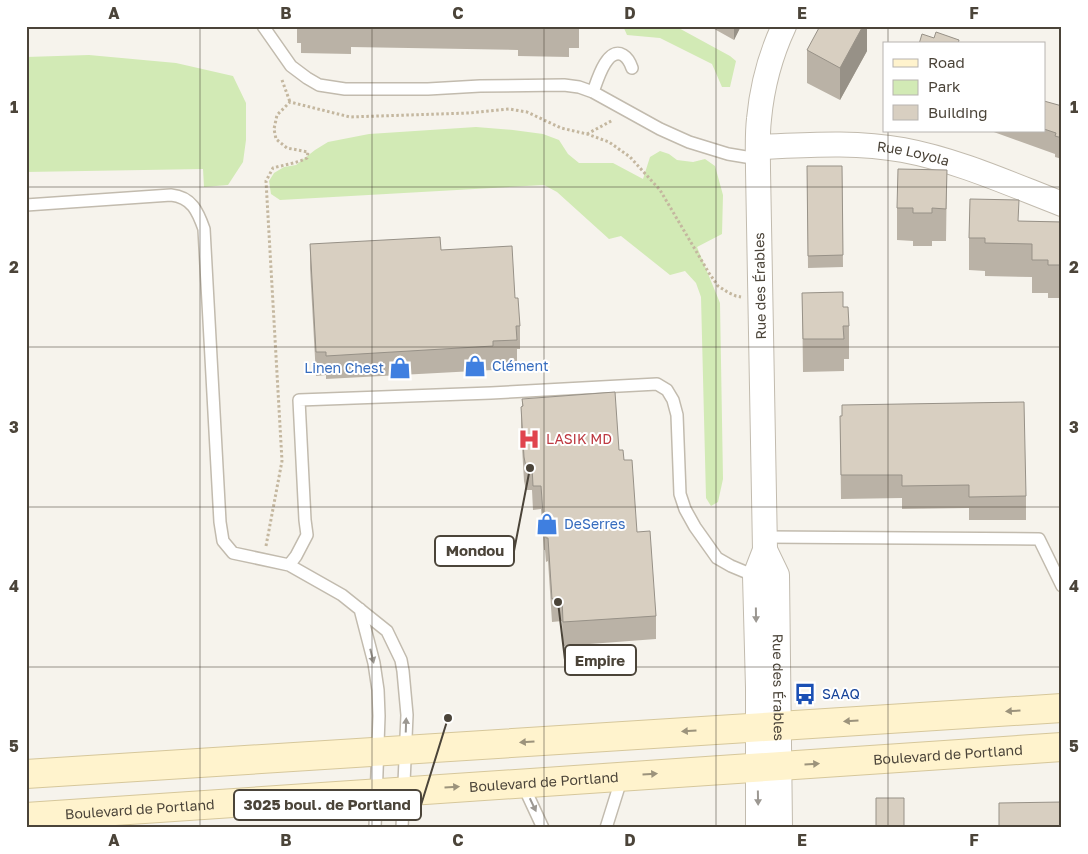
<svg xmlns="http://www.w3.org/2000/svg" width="1088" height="854" font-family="'Golos Text',sans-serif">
<rect width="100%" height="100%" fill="#f6f3ec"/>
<!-- green -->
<path fill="#d2eab5" d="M623,26H675L730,56L736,61L730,87H722L712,64L660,38L627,35Z
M89,55L176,63L233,76L246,103V140L243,162L228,185L204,187L203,169L26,172V57Z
M476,127L513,130L543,134L559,140L568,154L579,163H613L643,179L650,157L660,151L669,154L677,160L693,162L705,159L715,166L723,195L722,234L697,247L720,303L723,479L718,502L711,506L706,498L701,297L696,283L685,271L670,275L621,236L609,239L557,192L544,185L280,200L271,194L269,181L274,173L284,167L296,165L315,150L328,142L369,134Z"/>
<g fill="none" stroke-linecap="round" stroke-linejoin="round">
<!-- service casing -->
<g stroke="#c2bbae" stroke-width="14">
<path id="service" d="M263,26L291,66L307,78L319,85L345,89H428L480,86L564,85L579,87L593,92L660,129L689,142L728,154L758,159
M593,92C597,81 607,46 623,55C628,58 630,62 632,68
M26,205L171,195C192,197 198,212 204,229L220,522L223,541L233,553L289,565L342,595L387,631L401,660L403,671L407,715L402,828
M765,537L1039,539L1062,586
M289,565L296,556L307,535L305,520L299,400L491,393L657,384L667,390L673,400L677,415L680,494L685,509L695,527L717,558L731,566L755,576
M360,609L374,663L378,690L379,716L375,828
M523,785L543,828
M606,828L622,777"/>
</g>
<!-- minor casing -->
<g stroke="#c2bbae" stroke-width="26">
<g id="minor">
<path id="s1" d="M758,147C806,145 855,141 903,150C957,160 1010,184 1062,204"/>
<path id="s2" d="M765,550L777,575L780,828"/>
<path d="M758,828V688L755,576L765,550L758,170C758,153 757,136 759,119C762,87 770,56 784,26"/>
</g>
</g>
<!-- secondary casing -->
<g stroke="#d6c79b" stroke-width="30">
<g id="secondary">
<path d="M26,774L1062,708"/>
<path id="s3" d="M26,817L1062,747"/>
</g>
</g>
<!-- path -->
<path stroke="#c4b79f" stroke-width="3" stroke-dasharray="2.5 2.5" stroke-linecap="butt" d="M282,80L290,102
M587,134L613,120
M266,546L282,461L266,181L273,168C283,165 298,163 307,158L308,152L287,148L276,139L274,129L277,115L290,102L350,117L470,113L509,109L527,112L561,128L587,134L609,142L630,157L660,190L709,273L718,286L729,293L736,296L741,297"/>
<!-- service -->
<use href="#service" stroke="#fff" stroke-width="11"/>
<!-- minor -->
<use href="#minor" stroke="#fff" stroke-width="24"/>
<!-- secondary -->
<use href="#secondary" stroke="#fff3cd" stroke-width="28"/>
</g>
<!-- wall -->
<path fill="#bab2a6" d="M297,26H579V48H569V57L518,56V50L351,47V54L301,53V43H297Z
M709,26H741L734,40Z
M867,26V51L840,100L807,83V50Z
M1044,85L1045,102L1062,106V159L1055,157V154L991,131H1044Z
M807,166H842L843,267L808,268Z
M947,170L946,241H932V246H913V241L897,240V208Z
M1019,221L1062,222V298H1048V293H1032V277L985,276V271L969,270V238Z
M310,244L441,250L515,298L520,326V349H517V363L493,365V370L326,379V375L316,376L310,268Z
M802,293L843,307L849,326V359H844V371L803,372Z
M522,399L619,450L624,460L637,532L656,616V639L563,646L562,621L552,622L548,561L546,562L545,550H544L541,509L533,510L532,490H526L524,481L521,430V407L522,406Z
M840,416L1026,496V520H969V508L902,509V498L841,499Z"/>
<!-- shaded-wall -->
<path fill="#979187" d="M735,26H741L734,40V27Z
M863,26H867V51L840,100V68Z
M1045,86V107L1044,110V89Z"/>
<!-- building -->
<path fill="#d8cfc1" stroke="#979187" d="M820,26H863L840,68L807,50Z
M936,32L959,40L958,44H919L922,34L934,38Z
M1044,101L1062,106V138L1055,136L1056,133L1044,129Z
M807,166H842L843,255L808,256Z
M898,169L947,170L946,209L932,208V213H913V208H897Z
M970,199L1019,200L1018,221L1062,222V265H1048V260H1032V244L985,243V238H969Z
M440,237L441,250L512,246L515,298H518L520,326H516L517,340L493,341V346L326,356V352H316L310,244Z
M843,292V307H848L849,326H843L844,339H803L802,293Z
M615,392L619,450H623L624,460H632L637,532L650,531L656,616L563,622L562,598L552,599L548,538H546L545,527H544L541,486H533L532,466L526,467L524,457L521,407L523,406L522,399Z
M1024,402L1026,496L969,497V485L902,486V475H841L840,416H842V405Z
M876,798H904V828H876Z
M1062,802V828H999V803Z"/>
<!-- one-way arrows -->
<defs><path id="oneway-solid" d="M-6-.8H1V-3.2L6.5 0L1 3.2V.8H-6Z" transform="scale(1.25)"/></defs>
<g fill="#9c9892">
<use href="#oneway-solid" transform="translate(756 615) rotate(89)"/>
<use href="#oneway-solid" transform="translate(372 656) rotate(76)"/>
<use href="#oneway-solid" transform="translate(406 725) rotate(-88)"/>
<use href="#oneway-solid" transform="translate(758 798) rotate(89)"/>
<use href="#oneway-solid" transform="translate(533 805) rotate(65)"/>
</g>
<g fill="#9c937c">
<use href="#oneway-solid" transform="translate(1013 711) rotate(176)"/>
<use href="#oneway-solid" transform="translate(851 721) rotate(176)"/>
<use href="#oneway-solid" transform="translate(689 731) rotate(176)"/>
<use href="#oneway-solid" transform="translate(527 742) rotate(176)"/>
<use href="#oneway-solid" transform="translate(812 764) rotate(-3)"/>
<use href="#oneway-solid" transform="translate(650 774) rotate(-4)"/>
<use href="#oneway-solid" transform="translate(452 787) rotate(-4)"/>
</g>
<!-- grid -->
<path fill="none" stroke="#4b4439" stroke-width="1" stroke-opacity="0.55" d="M200,26V828M372,26V828M544,26V828M716,26V828M888,26V44M888,131V828M26,187H1062M26,347H1062M26,507H1062M26,667H1062"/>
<!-- icons -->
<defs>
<g id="shop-bare" transform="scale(1.725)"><path d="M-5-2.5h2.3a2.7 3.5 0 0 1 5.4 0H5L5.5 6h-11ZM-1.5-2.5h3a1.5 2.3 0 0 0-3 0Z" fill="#3f7fe0" stroke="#fff" stroke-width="2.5" paint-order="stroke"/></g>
<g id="hospital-bare" transform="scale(1.725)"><path d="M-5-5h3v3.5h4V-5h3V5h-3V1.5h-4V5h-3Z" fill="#e0444e" stroke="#fff" stroke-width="2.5" paint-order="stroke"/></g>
<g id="bus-bare" transform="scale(1.725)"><path d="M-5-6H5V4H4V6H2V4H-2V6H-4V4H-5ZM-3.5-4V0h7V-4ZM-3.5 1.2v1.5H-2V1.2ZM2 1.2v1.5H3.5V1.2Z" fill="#1a4fb4" stroke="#fff" stroke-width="2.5" paint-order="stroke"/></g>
</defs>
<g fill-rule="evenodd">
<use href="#shop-bare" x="475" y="366"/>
<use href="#shop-bare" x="400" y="368"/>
<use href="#hospital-bare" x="529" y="439"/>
<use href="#shop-bare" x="547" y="524"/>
<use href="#bus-bare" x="805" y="694"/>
</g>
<g text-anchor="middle" stroke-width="4" stroke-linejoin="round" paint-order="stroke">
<!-- street labels -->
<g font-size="14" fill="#4b4439" stroke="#fff">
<text dy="5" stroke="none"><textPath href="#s1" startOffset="156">Rue Loyola</textPath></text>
<text transform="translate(760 286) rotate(-91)" y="5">Rue des Érables</text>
<text dy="5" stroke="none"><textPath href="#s2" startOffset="140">Rue des Érables</textPath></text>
<text dy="5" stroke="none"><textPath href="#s3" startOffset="924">Boulevard de Portland</textPath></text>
<text dy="5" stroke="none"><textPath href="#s3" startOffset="519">Boulevard de Portland</textPath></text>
<text dy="5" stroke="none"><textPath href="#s3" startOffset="114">Boulevard de Portland</textPath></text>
</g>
<!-- shop labels -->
<g font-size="14" fill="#366cbe" stroke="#fff" text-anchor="start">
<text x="492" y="371">Clément</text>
<text x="384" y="373" text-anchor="end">Linen Chest</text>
<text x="564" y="529">DeSerres</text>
</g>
<!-- health labels -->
<g font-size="14" fill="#be3a42" stroke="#fff" text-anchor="start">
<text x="546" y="444">LASIK MD</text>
</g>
<!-- transit labels -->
<g font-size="14" fill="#164399" stroke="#fff" text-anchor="start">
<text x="822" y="699">SAAQ</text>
</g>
</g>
<!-- callouts -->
<path fill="none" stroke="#4b4439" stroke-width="2" d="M530 468L514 551M558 602L565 660M448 718L421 805"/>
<g fill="#4b4439" stroke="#fff" stroke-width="2">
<circle cx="530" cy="468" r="5"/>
<circle cx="558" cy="602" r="5"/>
<circle cx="448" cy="718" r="5"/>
</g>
<g fill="#fff" stroke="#4b4439" stroke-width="2">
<rect x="435" y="536" width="79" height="30" rx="5"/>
<rect x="565" y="645" width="71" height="30" rx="5"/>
<rect x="234" y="790" width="187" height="30" rx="5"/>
</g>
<g font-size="15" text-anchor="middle" font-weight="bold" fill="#4b4439">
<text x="475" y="556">Mondou</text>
<text x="600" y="666">Empire</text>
<text x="327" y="810">3025 boul. de Portland</text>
</g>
<!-- border -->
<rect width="1088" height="854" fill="none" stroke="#ffffff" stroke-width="55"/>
<!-- legend -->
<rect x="883" y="42" width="162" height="90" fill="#ffffff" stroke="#b7b4b0"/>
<rect x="893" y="59" width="25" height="8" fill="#fff3cd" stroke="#b7b4b0"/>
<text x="928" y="68" font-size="15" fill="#4b4439">Road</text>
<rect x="893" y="80" width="25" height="15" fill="#d2eab5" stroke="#b7b4b0"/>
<text x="928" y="92" font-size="15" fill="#4b4439">Park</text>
<rect x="893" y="105" width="25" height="15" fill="#d8cfc1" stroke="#b7b4b0"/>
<text x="928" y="118" font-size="15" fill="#4b4439">Building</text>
<rect x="28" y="28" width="1032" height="798" fill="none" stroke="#4b4439" stroke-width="2"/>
<g font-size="16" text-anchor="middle" font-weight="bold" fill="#4b4439">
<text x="114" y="19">A</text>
<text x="286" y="19">B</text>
<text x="458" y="19">C</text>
<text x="630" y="19">D</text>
<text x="802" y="19">E</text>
<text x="974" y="19">F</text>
<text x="14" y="113">1</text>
<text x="1074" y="113">1</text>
<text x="14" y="273">2</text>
<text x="1074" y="273">2</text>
<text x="14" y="433">3</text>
<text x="1074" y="433">3</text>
<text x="14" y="592">4</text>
<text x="1074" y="592">4</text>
<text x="14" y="752">5</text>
<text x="1074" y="752">5</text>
<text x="114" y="846">A</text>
<text x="286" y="846">B</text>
<text x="458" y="846">C</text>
<text x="630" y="846">D</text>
<text x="802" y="846">E</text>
<text x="974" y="846">F</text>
</g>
</svg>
